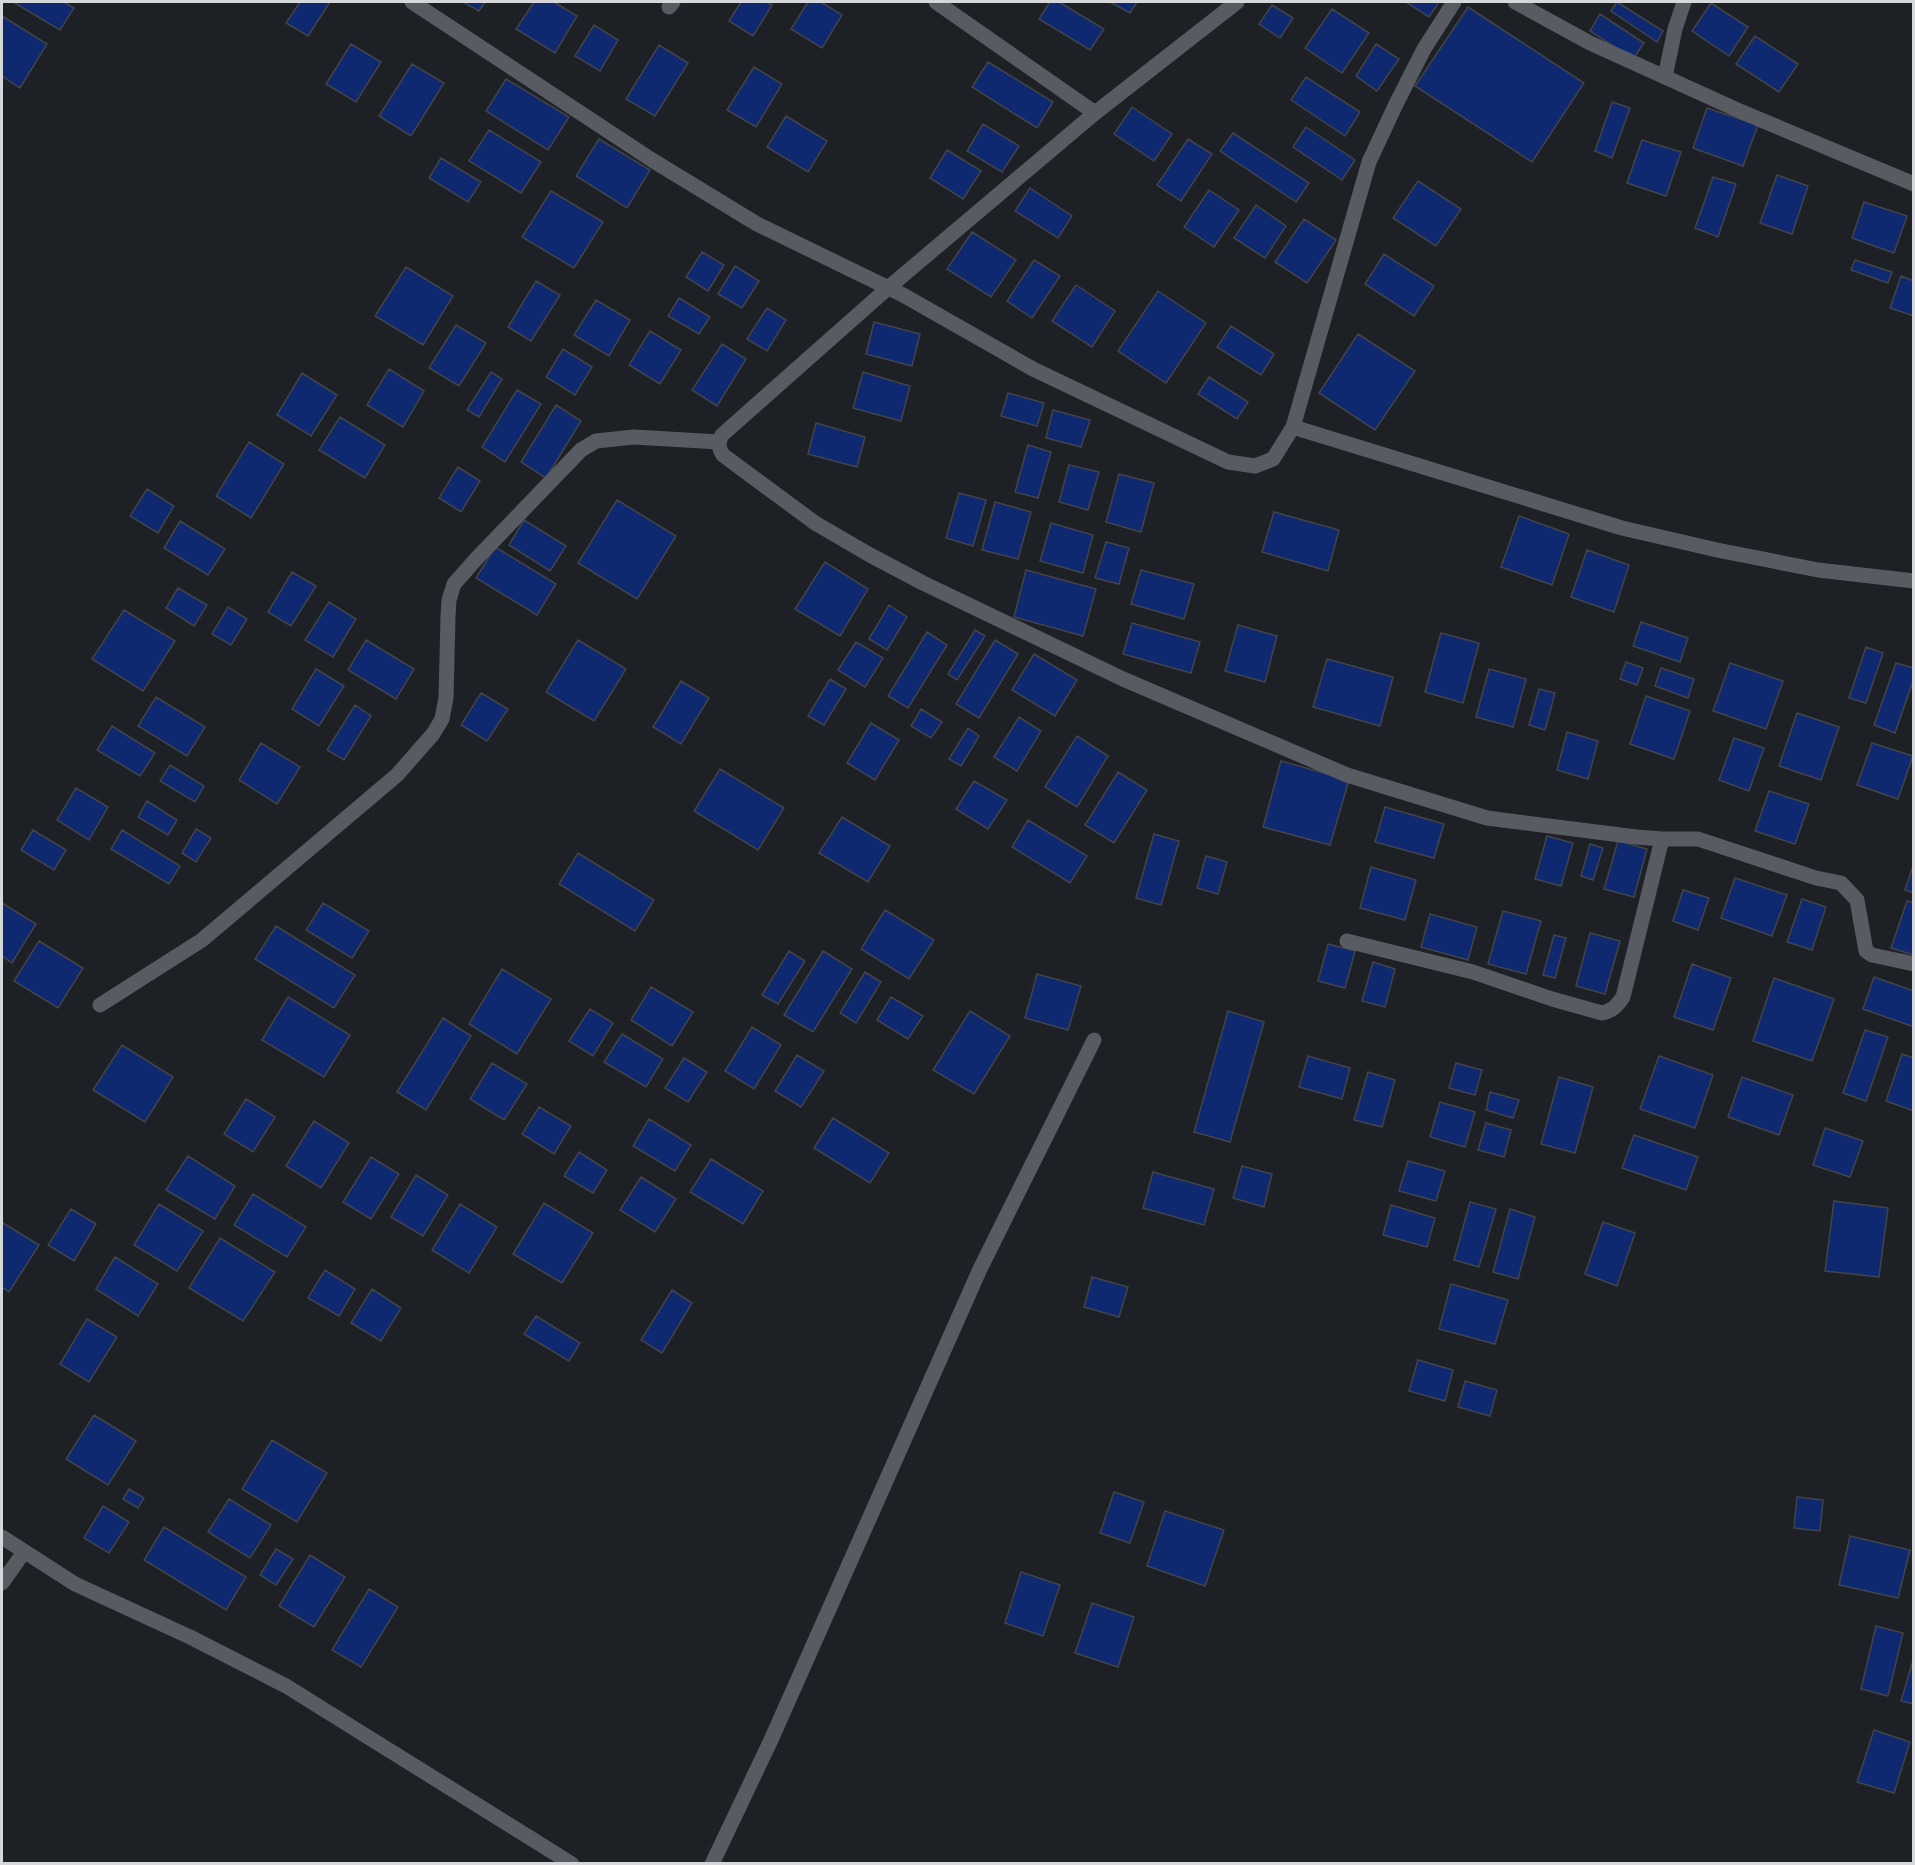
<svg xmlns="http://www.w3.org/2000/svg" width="1915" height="1865" font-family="Figtree,sans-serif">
<rect width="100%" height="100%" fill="#1d2025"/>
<!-- building -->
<path fill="#0f2971" stroke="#42444a" stroke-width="1.5" d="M13,2H64L74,8L60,30Z
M300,2H330L308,36L286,23Z
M463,2H485L479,11Z
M534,2H554L577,16L555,53L516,29Z
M741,2H766L772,5L753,36L729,21Z
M808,2H821L842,15L822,48L791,29Z
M1050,2H1059L1104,29L1090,50L1039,19Z
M1110,2H1137L1130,13Z
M1406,2H1439L1429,17Z
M1617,2L1663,31L1657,42L1611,11Z
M1711,3L1748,27L1729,56L1692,31Z
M1272,5L1293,18L1280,38L1259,24Z
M1468,7L1584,83L1532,162L1415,86Z
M1332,9L1369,33L1342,73L1305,48Z
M1600,14L1644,43L1633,59L1590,31Z
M2,16L47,44L20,88L2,76Z
M594,25L618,40L600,71L575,56Z
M1755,36L1798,64L1779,92L1736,64Z
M351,44L381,62L356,102L326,84Z
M1376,44L1399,59L1377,91L1356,76Z
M659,45L688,63L655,116L626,99Z
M988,62L1053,102L1037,128L972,87Z
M412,64L444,83L411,136L379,116Z
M754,67L782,84L756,127L727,110Z
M1306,77L1360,112L1345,136L1291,100Z
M506,79L569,117L548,150L486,111Z
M1612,102L1630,108L1612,158L1595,151Z
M1132,107L1172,134L1154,161L1114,134Z
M1707,108L1758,125L1743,166L1693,148Z
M786,116L827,141L808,172L767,147Z
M983,124L1019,146L1002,172L967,151Z
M1306,127L1355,160L1342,180L1293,147Z
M489,130L541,162L521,193L469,161Z
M1233,133L1309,183L1296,202L1220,151Z
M599,139L650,170L627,208L576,176Z
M1188,139L1212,154L1181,201L1157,185Z
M1642,140L1681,152L1666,196L1627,183Z
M947,150L981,171L963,199L930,178Z
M441,158L481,182L468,202L429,178Z
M1777,175L1808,186L1792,234L1760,223Z
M1713,177L1736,184L1718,237L1695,228Z
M1418,181L1461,209L1436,246L1393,218Z
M1030,188L1072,216L1058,238L1015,211Z
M1209,190L1239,210L1214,247L1184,227Z
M551,191L603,222L574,268L522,237Z
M1864,202L1907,216L1894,253L1852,238Z
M1256,205L1286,226L1265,258L1234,238Z
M1304,219L1336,240L1307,283L1275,262Z
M972,232L1016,260L991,297L947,269Z
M702,252L724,265L708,291L686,277Z
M1384,254L1434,286L1414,316L1365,284Z
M1034,260L1060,276L1032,318L1007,301Z
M1855,260L1892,272L1888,283L1851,270Z
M735,266L759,281L742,308L718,294Z
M406,267L453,296L423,345L375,316Z
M1901,276L1914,281V316L1890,308Z
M536,281L560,295L531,341L508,327Z
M1076,285L1115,311L1092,347L1052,321Z
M1158,291L1206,323L1166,383L1118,351Z
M679,298L710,317L699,334L668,316Z
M596,300L630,320L609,356L574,335Z
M767,308L786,320L767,351L747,339Z
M874,322L920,334L912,366L866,354Z
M456,325L486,343L459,386L429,368Z
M1231,326L1274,354L1261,375L1217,347Z
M650,331L681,350L660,384L629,365Z
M1358,334L1415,371L1375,430L1319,393Z
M722,344L746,359L717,406L692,390Z
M563,349L592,367L575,395L546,377Z
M389,369L424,391L403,427L367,405Z
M491,372L502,379L479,417L467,410Z
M863,372L910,386L901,421L853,408Z
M302,373L337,395L311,436L277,415Z
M1209,377L1248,402L1237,419L1198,394Z
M517,390L541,404L505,462L482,447Z
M1008,393L1044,403L1037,426L1001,416Z
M556,405L581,421L546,478L521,462Z
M1053,410L1090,420L1081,447L1046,438Z
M340,417L385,445L365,478L319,450Z
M816,423L865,437L857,467L808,454Z
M249,442L284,464L251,518L216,496Z
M1028,445L1051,452L1038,498L1015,492Z
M1069,465L1099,472L1088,510L1059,502Z
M458,467L480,481L461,512L439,498Z
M1119,474L1154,483L1141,532L1106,522Z
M147,489L174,506L158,533L130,516Z
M959,493L986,500L973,546L946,538Z
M617,500L676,536L637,599L578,563Z
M995,502L1031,512L1018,559L982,550Z
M1274,512L1339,530L1328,571L1262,552Z
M1519,516L1569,534L1552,585L1501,567Z
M524,520L566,546L550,571L509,545Z
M180,521L225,549L208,575L164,548Z
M1051,523L1093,535L1083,573L1040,561Z
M1106,542L1129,548L1119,584L1095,578Z
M495,547L556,584L537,615L476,578Z
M1587,550L1629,565L1614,612L1571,597Z
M825,562L868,589L840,636L795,609Z
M1026,570L1096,589L1083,636L1014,617Z
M1141,570L1194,584L1184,619L1131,604Z
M292,572L316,586L291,626L268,612Z
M178,588L207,605L194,626L166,608Z
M329,602L356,619L333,657L305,640Z
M889,605L907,617L887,650L869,639Z
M228,607L247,619L231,645L212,634Z
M124,610L175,641L143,691L92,659Z
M1641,622L1688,638L1680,662L1633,646Z
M1132,623L1200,642L1191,673L1123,654Z
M1238,625L1277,636L1265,682L1225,671Z
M975,630L985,636L957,680L948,674Z
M927,632L947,645L908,708L888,696Z
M1441,633L1479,643L1463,703L1425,692Z
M366,640L414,669L396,699L348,670Z
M578,640L626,669L594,721L546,692Z
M995,640L1018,654L979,718L956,704Z
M856,642L883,658L865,687L838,670Z
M1866,647L1883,653L1866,703L1849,698Z
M1034,654L1077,680L1055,716L1012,690Z
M1327,659L1393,677L1380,726L1313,707Z
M1626,662L1643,668L1637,685L1620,679Z
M1730,663L1783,681L1766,729L1713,711Z
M1896,663L1914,668V678L1895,733L1874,725Z
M1661,668L1694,679L1688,698L1655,686Z
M316,669L344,686L319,726L292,709Z
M1489,669L1526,679L1513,727L1476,717Z
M830,679L846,689L824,725L808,716Z
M681,681L709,698L681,744L653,727Z
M1539,689L1555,693L1545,730L1529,725Z
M481,693L508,709L487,741L461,725Z
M1646,696L1690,711L1674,759L1630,744Z
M156,697L205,727L187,756L138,726Z
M355,705L371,716L344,760L327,750Z
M921,709L942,722L931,738L911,726Z
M1797,713L1839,727L1821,780L1779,766Z
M1019,717L1041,731L1017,771L994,757Z
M871,723L899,740L875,780L847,763Z
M112,726L155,753L140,776L97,750Z
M968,728L979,736L961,766L949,759Z
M1567,732L1598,741L1588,779L1557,770Z
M1077,736L1108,756L1077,807L1045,787Z
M1734,738L1764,748L1749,791L1719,780Z
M261,743L300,767L277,804L239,780Z
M1872,743L1913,756L1898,799L1857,785Z
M1281,761L1349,780L1330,845L1263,827Z
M170,765L204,786L195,802L160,781Z
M720,769L784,808L758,850L694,811Z
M1118,772L1147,790L1114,843L1085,825Z
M974,781L1007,800L988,829L956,809Z
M76,788L108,807L89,840L57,820Z
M1769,791L1809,804L1795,844L1755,831Z
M147,801L177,820L168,835L138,817Z
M1385,807L1444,824L1434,858L1375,842Z
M842,817L890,846L868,882L819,853Z
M1028,820L1087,856L1070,883L1012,847Z
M196,829L211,838L196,862L182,853Z
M33,830L66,850L54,870L21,850Z
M122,830L180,866L169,884L111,849Z
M1154,834L1179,841L1161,905L1136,898Z
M1547,836L1573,843L1561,886L1535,879Z
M1618,841L1647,849L1634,897L1604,889Z
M1590,844L1603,848L1593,880L1581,876Z
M578,853L654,900L635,931L559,884Z
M1206,856L1227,862L1218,894L1197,888Z
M1914,863V893L1905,890Z
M1371,867L1416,880L1405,920L1360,908Z
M1735,878L1787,895L1772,936L1721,918Z
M1683,890L1709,898L1698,930L1673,921Z
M1802,899L1826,907L1812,950L1787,942Z
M1907,901L1914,903V955L1891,948Z
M2,903L36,924L12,963L2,956Z
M323,903L369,931L352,958L306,930Z
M885,910L934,940L909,979L861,949Z
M1503,911L1541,921L1526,974L1488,964Z
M1430,914L1477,927L1468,960L1421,947Z
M276,926L355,975L334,1008L255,959Z
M1590,933L1620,941L1605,994L1576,986Z
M1554,935L1566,938L1555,978L1543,975Z
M39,941L83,968L58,1008L14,981Z
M1328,944L1355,951L1345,988L1318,981Z
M789,951L805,961L778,1004L762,995Z
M823,951L852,969L813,1032L784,1015Z
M1373,962L1395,969L1385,1007L1362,1001Z
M1692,964L1731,978L1713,1030L1674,1017Z
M502,969L551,999L517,1054L469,1024Z
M865,972L881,982L856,1023L840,1013Z
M1037,974L1081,986L1068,1030L1025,1018Z
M1874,977L1914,991V1027L1863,1009Z
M1774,978L1834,999L1812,1061L1753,1041Z
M651,987L693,1012L672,1046L631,1020Z
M288,997L350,1035L324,1077L262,1040Z
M891,997L923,1016L908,1039L877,1020Z
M590,1009L613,1023L593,1056L569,1041Z
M970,1011L1010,1036L974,1094L933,1070Z
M1228,1011L1264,1022L1230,1142L1194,1132Z
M443,1018L471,1036L426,1110L397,1092Z
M752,1027L781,1045L754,1089L725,1071Z
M1865,1030L1888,1037L1866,1101L1843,1093Z
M622,1034L663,1059L646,1087L604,1062Z
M122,1045L173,1077L145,1122L93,1090Z
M1902,1054L1914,1058V1111L1886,1101Z
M797,1055L824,1071L801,1107L775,1091Z
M1308,1056L1350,1068L1342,1099L1299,1087Z
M1659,1056L1713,1075L1695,1128L1640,1109Z
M684,1058L707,1072L688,1102L665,1088Z
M492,1063L527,1084L504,1120L470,1099Z
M1456,1063L1482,1070L1475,1095L1449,1088Z
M1368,1072L1395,1080L1382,1127L1354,1120Z
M1559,1077L1593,1087L1575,1153L1541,1144Z
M1742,1077L1793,1095L1779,1135L1728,1117Z
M1490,1092L1519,1100L1513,1118L1486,1110Z
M246,1099L275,1117L253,1152L224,1134Z
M1440,1102L1475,1112L1465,1147L1430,1137Z
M539,1107L571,1126L554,1154L522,1134Z
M833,1118L889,1153L870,1183L814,1148Z
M649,1119L691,1145L675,1171L633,1146Z
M314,1121L349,1143L321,1188L286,1166Z
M1486,1123L1511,1130L1504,1157L1478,1150Z
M1825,1128L1863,1141L1850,1177L1813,1165Z
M1634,1135L1698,1157L1686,1190L1622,1168Z
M579,1152L607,1170L593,1193L564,1176Z
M188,1156L235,1186L215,1219L166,1190Z
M371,1157L399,1174L371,1219L343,1202Z
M711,1159L763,1191L743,1224L690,1192Z
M1408,1161L1445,1171L1436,1201L1399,1191Z
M1242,1166L1272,1174L1264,1207L1233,1198Z
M1153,1172L1214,1189L1204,1225L1143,1208Z
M416,1175L448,1195L423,1236L391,1217Z
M641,1177L676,1199L655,1232L620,1210Z
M253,1194L306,1227L287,1257L234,1225Z
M1834,1201L1888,1208L1879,1277L1825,1271Z
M1470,1202L1496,1209L1479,1267L1454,1260Z
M544,1203L593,1233L562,1283L513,1254Z
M159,1204L203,1231L177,1271L134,1245Z
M460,1204L497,1227L469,1273L432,1250Z
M1391,1205L1435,1218L1427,1247L1383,1235Z
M71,1209L96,1224L74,1261L48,1245Z
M1510,1209L1535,1217L1518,1279L1493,1272Z
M1603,1222L1635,1233L1617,1286L1585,1274Z
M3,1223L39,1245L9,1292L2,1287V1226Z
M220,1238L275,1272L243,1321L189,1288Z
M115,1257L158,1284L138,1316L96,1289Z
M325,1270L355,1289L339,1316L308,1298Z
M1092,1277L1128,1287L1119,1317L1084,1307Z
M1451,1284L1508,1300L1495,1344L1439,1329Z
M372,1289L401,1308L381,1341L351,1323Z
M672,1290L692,1303L662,1353L641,1340Z
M536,1316L580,1343L569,1361L524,1334Z
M87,1319L117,1337L89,1382L60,1364Z
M1418,1360L1453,1370L1445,1401L1409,1391Z
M1465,1381L1497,1390L1490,1416L1458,1407Z
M94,1415L136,1441L108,1485L66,1459Z
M272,1440L327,1473L297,1522L242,1489Z
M129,1489L144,1498L138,1508L123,1499Z
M1114,1492L1144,1502L1130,1543L1100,1533Z
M1797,1497L1823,1500L1820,1531L1794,1528Z
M229,1499L271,1525L250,1558L208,1532Z
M103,1506L129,1522L109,1553L84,1538Z
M1165,1511L1224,1530L1205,1586L1147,1566Z
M164,1527L246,1577L226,1610L144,1560Z
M1850,1536L1910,1550L1898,1598L1839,1585Z
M276,1549L293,1559L276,1585L260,1575Z
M310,1555L345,1577L314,1627L279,1606Z
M1021,1572L1060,1585L1043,1636L1005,1623Z
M369,1589L398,1607L361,1667L332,1650Z
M1092,1603L1134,1617L1118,1667L1075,1653Z
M1876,1626L1903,1633L1888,1696L1861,1689Z
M1914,1657V1704L1901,1701Z
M1874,1730L1910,1742L1894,1793L1857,1782Z"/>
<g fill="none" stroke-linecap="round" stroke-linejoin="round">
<!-- minor -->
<path stroke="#585b61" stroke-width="15" d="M412,2L652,160L757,224L903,295L1033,369L1228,462L1255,466L1273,459L1293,427L1369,162L1396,104L1424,49L1454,2
M936,2L1095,113L888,288L722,435C718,443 718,447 723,455L815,523L870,555L923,583L1123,679L1347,775L1487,818L1636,837L1662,839
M1515,2L1590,43L1742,112L1914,184
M669,7L673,2
M1665,77L1675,29L1684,2
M1095,113L1237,2
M1293,427L1622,528L1717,550L1818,570L1914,581
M1347,941L1473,972L1552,999L1602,1013C1612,1011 1617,1006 1623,997L1662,839H1698L1816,878L1841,883L1857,900L1866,951L1872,955L1914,964
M100,1005L202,940L397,775L433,734L442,719L446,698L448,617L449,600L454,584L477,558L581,450L596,441L634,437L719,442
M2,1537L75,1584L190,1637L286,1686L572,1864
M2,1583L24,1552
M712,1864L771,1740L980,1269L1094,1040"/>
</g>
<!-- border -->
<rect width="1915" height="1865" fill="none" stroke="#d5d7da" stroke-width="6"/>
</svg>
